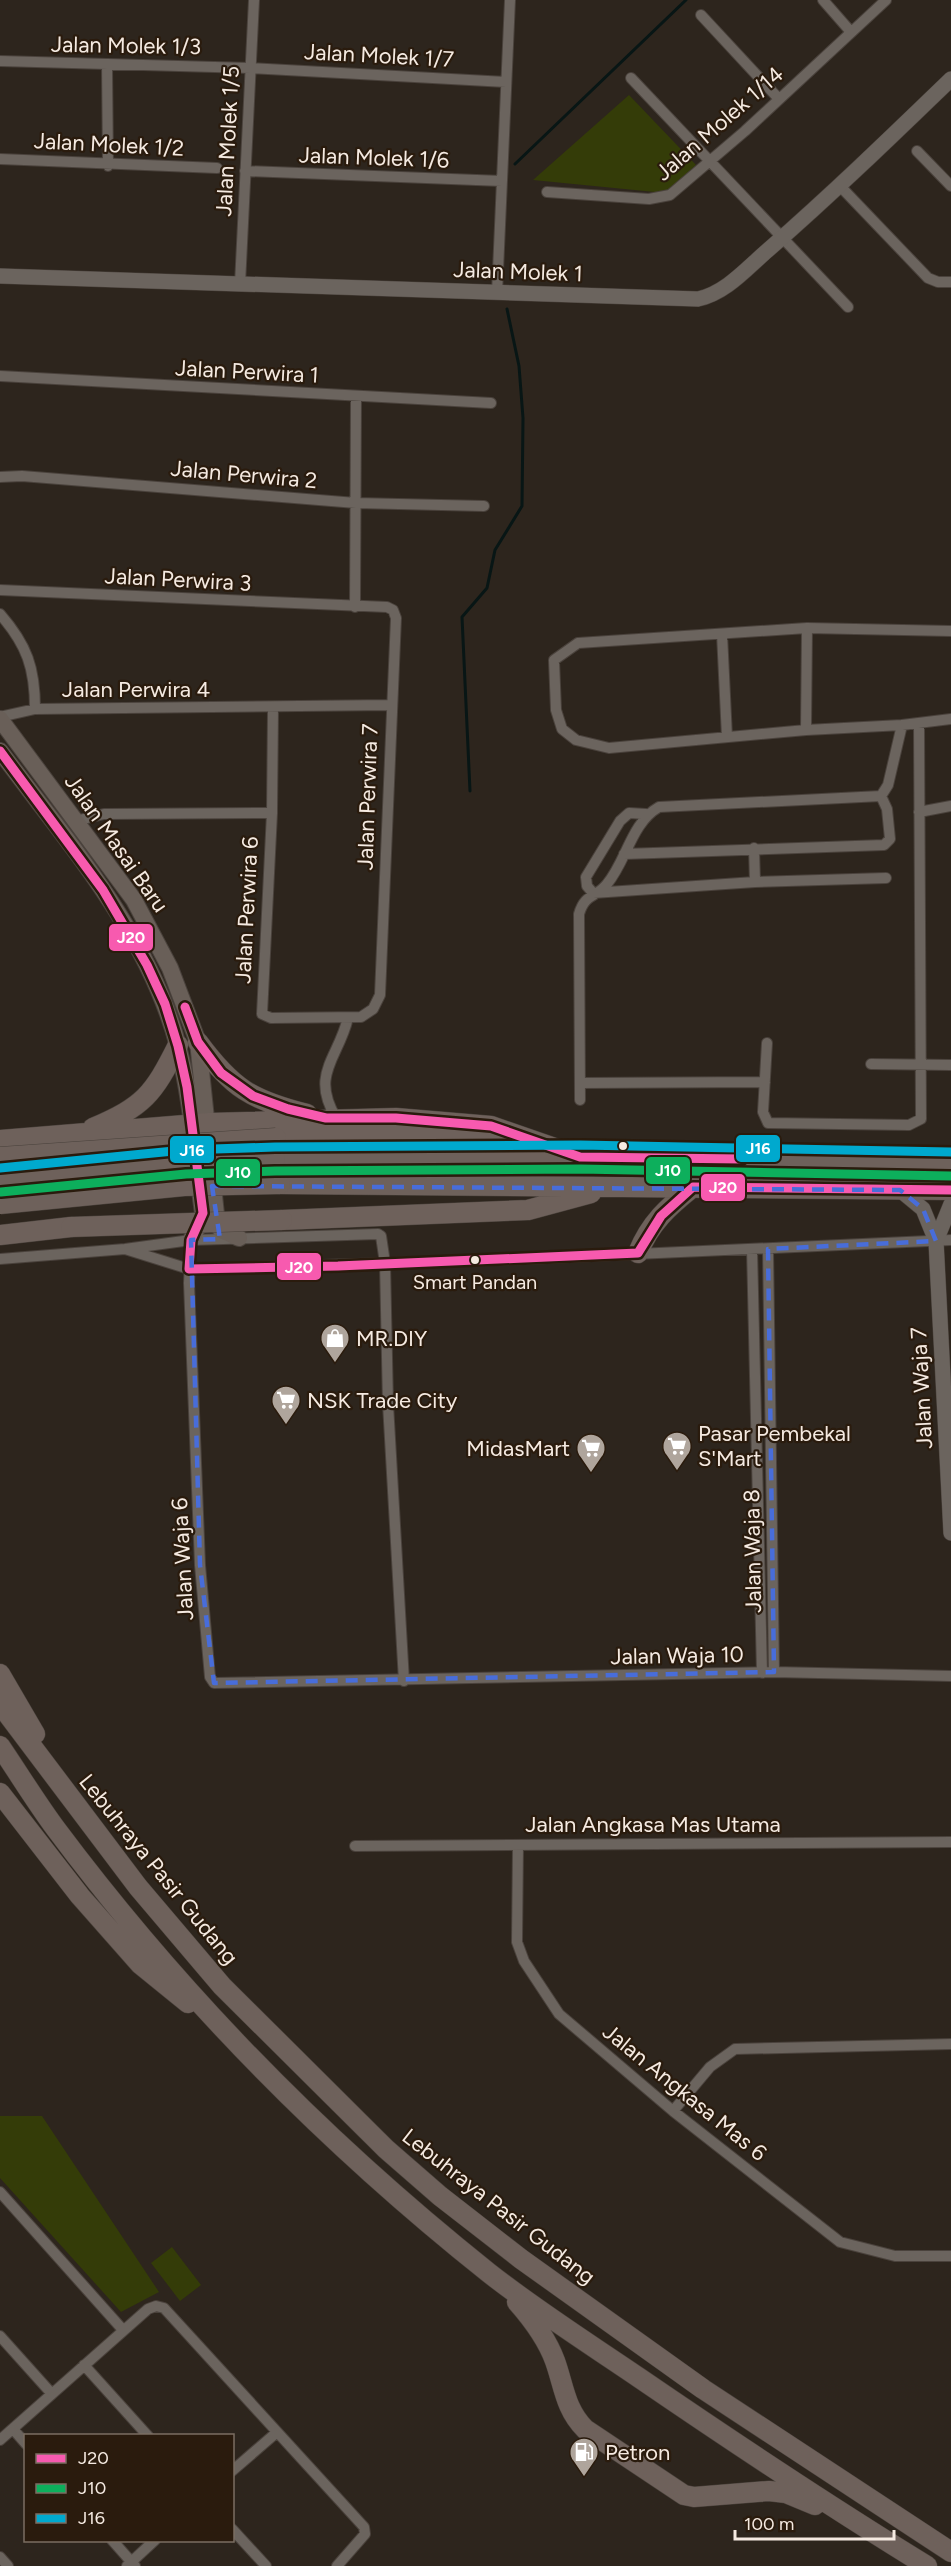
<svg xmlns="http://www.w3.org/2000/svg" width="951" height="2566" font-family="Figtree,sans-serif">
<rect width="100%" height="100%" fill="#2d251d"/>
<!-- green -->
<path fill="#343c08" d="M629,95L696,165L665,193L533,180Z
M0,2116H42L159,2292L121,2312L0,2178Z
M172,2247L201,2285L180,2301L151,2263Z"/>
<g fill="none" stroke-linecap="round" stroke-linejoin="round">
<!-- stream -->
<path stroke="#081615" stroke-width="3" d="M515,164L686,0
M470,791L462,617L487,588L495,550L522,506L523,418L519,366L507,309"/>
<!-- street casing -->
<g stroke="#4a423c" stroke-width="12">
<path id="street" d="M823,0L851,32
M701,15L779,99
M0,61L250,68L506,82
M107,64L108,166
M631,78L848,307
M917,151L951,186
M0,159L217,168
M245,171L502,181
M839,185L928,278L938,282H951
M547,192L649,199L670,195L745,131L886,0
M240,284L254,0
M497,293L510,0
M0,376L491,403
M0,477L22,476L356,503L484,506
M0,590L387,607L393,610L396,618L380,995L373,1009L361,1017L271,1018L262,1014L272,813L273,708
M355,607L356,397
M0,614C27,645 35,668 35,709
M722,634L727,737
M0,717L35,709L390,705
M902,725L806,730L609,748L576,740L562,729L556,710L554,660L578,643L807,628L951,631
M806,730L807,628
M919,812L951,806
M646,814L629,813L620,821L586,877L587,886L593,893L755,882L886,878
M75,821L104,814L272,813
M754,848L755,882
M624,854L884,845L890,839L887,809L881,796
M767,1043L763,1112L768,1123L909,1125L921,1119L919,724
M871,1064L951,1065
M580,1083L765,1082
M580,1100L579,914C585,893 596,898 607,884C627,860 631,823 659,807L881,796L888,785L902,725L951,719
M336,1118C310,1074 338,1059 348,1018
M191,1240L189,1283L200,1565L210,1677L214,1683L774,1672L951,1676
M125,1249L189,1269L525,1259L951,1240
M752,1249L762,1673
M768,1249L774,1672
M0,1259L125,1249L191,1240L378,1234L381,1236L385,1263L388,1404L404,1681
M518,1845L517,1942L524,1961L559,2014L673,2111L840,2242L895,2256H951
M355,1846L951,1842
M673,2111L710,2067L735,2049L951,2044
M0,2192L123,2330
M0,2336L52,2394
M84,2365L148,2436
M13,2429L26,2444
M0,2440L148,2309L156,2306L164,2308L364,2527L365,2534L337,2566
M232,2471L276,2433
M232,2529L266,2566
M112,2540L135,2566
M0,2557L8,2566
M127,2566L155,2540"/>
</g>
<!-- secondary casing -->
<g stroke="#4a423c" stroke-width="16">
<path id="secondary" d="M0,276L698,299C726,293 747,268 768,250C831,195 891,137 951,79
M900,1190L923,1209L936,1241L951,1533
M936,1241L951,1204"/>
</g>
<!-- primary casing -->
<g stroke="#4a423c" stroke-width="18">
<path id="primary" d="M0,719L134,900L170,968L198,1042L217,1224L221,1230L239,1238
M0,751C68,843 148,932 178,1046C192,1101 195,1157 203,1213L201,1221L191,1240"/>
</g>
<!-- highway casing -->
<g stroke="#4a423c" stroke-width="21">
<path id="highway" d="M198,1042C232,1088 251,1100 307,1114
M93,1128C144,1106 153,1095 178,1045
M276,1138C355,1138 440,1130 518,1145
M0,1140L209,1123L396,1118L491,1126L566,1152
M275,1159L580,1157L951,1164
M280,1184L951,1190
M282,1220L528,1210L591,1193
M0,1235L71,1227
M638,1253C650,1223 668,1207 693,1187
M0,1674L35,1734
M0,1704L138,1887L222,1986L386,2149L440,2196L521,2259L703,2389L951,2552
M0,1746C19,1774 36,1802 56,1829C180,1995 327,2144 489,2273C536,2310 588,2343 638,2377C733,2442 829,2506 927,2566
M0,1793L80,1896L140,1964L188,2003
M517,2302C532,2319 547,2339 555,2361C564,2386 565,2409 585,2429L684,2495L694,2497L769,2491L786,2493L815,2505"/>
</g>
<!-- street -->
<use href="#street" stroke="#6b645e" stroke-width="10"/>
<!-- secondary -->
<use href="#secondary" stroke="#6b645e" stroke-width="15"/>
<!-- primary -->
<use href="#primary" stroke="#695f58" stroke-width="16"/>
<!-- highway -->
<use href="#highway" stroke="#6e615b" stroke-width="20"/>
<!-- highway-bridge casing -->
<g stroke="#4a423c" stroke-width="21" stroke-linecap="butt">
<path id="highway-bridge" d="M0,1157L276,1138
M0,1180L185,1162L275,1159
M0,1204L184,1186L280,1184
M71,1227L282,1220"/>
</g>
<!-- highway-bridge -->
<use href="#highway-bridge" stroke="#6e615b" stroke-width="20"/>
<!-- bus-1 casing -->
<g stroke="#2a1b0d" stroke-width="14">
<path id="bus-1" d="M0,751L103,890L147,965L165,1004L178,1046L187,1087L203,1213L191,1240L189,1269L338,1266L638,1253L661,1216L693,1187L951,1190
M185,1007L198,1042L221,1073L253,1096L288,1109L326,1118H396L491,1126L580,1157L742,1159"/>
</g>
<!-- bus-2 casing -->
<g stroke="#2a1b0d" stroke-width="14">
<path id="bus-2" d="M1,1192L186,1174L275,1171L580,1169L951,1176"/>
</g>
<!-- bus-3 casing -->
<g stroke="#2a1b0d" stroke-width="14">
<path id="bus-3" d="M0,1168L184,1150L275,1147L580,1145L951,1152"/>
</g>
<!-- bus-1 -->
<use href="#bus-1" stroke="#f75aaf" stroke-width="9"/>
<!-- bus-2 -->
<use href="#bus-2" stroke="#0daf5c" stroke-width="9"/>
<!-- bus-3 -->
<use href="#bus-3" stroke="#00a9ce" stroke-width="9"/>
</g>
<!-- marked area -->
<path fill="none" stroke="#486dda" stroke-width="4.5" stroke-dasharray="12 8" stroke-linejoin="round" d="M212,1186L900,1190L923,1209L936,1241L768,1249L774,1672L214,1683L200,1565L191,1240L220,1239Z"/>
<!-- icons -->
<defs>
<g id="shop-pin" transform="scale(1.5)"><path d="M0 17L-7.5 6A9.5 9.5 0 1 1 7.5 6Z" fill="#afa59c" stroke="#2a1b0d"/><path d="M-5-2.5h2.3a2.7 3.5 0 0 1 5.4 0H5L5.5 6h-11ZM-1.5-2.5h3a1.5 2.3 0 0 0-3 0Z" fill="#fff"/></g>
<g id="supermarket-pin" transform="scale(1.5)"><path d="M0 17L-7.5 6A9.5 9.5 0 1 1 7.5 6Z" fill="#afa59c" stroke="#2a1b0d"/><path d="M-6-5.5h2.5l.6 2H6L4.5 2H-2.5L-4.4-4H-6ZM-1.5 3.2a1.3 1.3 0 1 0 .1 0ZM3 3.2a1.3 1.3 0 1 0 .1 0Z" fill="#fff"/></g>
<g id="fuel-pin" transform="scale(1.5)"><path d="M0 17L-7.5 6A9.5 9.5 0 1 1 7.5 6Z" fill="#afa59c" stroke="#2a1b0d"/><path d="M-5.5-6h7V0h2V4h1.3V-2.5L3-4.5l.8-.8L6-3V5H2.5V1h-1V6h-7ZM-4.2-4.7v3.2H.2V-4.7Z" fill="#fff"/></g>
</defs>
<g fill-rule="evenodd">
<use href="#shop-pin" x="335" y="1338"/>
<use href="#supermarket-pin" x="286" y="1400"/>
<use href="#supermarket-pin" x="677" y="1446"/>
<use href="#supermarket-pin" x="591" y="1448"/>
<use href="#fuel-pin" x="584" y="2452"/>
</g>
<!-- markers -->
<g fill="#f5eae1" stroke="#2a1b0d" stroke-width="2">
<circle cx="623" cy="1146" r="5"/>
<circle cx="475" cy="1260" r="5"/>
</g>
<g text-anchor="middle" stroke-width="4.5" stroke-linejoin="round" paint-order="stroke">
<!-- bus labels -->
<g font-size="20" fill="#f5eae1" stroke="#2a1b0d">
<text x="475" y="1289">Smart Pandan</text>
</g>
<!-- street labels -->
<g font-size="22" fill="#f5eae1" stroke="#2a1b0d">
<text transform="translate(126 45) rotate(1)" y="8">Jalan Molek 1/3</text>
<text transform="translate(379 55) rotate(3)" y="8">Jalan Molek 1/7</text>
<text transform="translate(719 123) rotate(-41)" y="8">Jalan Molek 1/14</text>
<text transform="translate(227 141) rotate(-87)" y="8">Jalan Molek 1/5</text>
<text transform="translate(109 144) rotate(3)" y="8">Jalan Molek 1/2</text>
<text transform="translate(374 157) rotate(2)" y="8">Jalan Molek 1/6</text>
<text transform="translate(518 271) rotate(2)" y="8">Jalan Molek 1</text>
<text transform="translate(247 371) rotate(3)" y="8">Jalan Perwira 1</text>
<text transform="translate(244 474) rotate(5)" y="8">Jalan Perwira 2</text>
<text transform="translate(178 579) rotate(3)" y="8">Jalan Perwira 3</text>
<text x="136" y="697">Jalan Perwira 4</text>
<text transform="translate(367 797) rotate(-88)" y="8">Jalan Perwira 7</text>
<text transform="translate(117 843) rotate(55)" y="8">Jalan Masai Baru</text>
<text transform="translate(246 910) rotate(-87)" y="8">Jalan Perwira 6</text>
<text transform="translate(921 1388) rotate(-93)" y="8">Jalan Waja 7</text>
<text transform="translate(752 1551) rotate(-91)" y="8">Jalan Waja 8</text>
<text transform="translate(182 1559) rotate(-93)" y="8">Jalan Waja 6</text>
<text transform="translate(677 1655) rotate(-1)" y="8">Jalan Waja 10</text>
<text x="653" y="1832">Jalan Angkasa Mas Utama</text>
<text transform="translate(159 1869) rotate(51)" y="8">Lebuhraya Pasir Gudang</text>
<text transform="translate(685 2092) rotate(39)" y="8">Jalan Angkasa Mas 6</text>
<text transform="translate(499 2206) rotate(38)" y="8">Lebuhraya Pasir Gudang</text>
</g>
<!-- poi labels -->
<g font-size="22" fill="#f5eae1" stroke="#2a1b0d" text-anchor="start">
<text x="356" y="1346">MR.DIY</text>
<text x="307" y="1408">NSK Trade City</text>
<text x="698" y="1441">Pasar Pembekal<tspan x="698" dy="25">S'Mart</tspan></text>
<text x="570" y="1456" text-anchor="end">MidasMart</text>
<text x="605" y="2460">Petron</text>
</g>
</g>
<g stroke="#2a1b0d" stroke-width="2">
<rect x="108" y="923" width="46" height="29" rx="6" fill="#f75aaf"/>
<rect x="735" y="1134" width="46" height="29" rx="6" fill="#00a9ce"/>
<rect x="169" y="1135" width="46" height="29" rx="6" fill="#00a9ce"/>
<rect x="645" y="1156" width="46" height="29" rx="6" fill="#0daf5c"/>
<rect x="215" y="1158" width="46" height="29" rx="6" fill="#0daf5c"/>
<rect x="700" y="1173" width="46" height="29" rx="6" fill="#f75aaf"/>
<rect x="276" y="1252" width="46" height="29" rx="6" fill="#f75aaf"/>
</g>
<g font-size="16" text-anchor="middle" font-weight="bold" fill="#fff">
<text x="131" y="943">J20</text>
<text x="758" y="1154">J16</text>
<text x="192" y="1156">J16</text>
<text x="668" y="1176">J10</text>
<text x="238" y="1178">J10</text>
<text x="723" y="1193">J20</text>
<text x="299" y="1273">J20</text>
</g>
<!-- legend -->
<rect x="24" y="2434" width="210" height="108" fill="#2a1b0d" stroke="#7b6e62" stroke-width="1.5"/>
<rect x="36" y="2454" width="30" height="9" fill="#f75aaf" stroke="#7b6e62" stroke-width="1.5"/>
<text x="78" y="2464" font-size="18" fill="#f5eae1">J20</text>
<rect x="36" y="2484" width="30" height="9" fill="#0daf5c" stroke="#7b6e62" stroke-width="1.5"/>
<text x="78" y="2494" font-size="18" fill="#f5eae1">J10</text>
<rect x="36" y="2514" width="30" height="9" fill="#00a9ce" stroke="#7b6e62" stroke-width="1.5"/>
<text x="78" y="2524" font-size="18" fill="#f5eae1">J16</text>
<!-- scale -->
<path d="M735 2530v9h159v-9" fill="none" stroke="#f5eae1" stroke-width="3"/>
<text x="744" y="2530" font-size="18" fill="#f5eae1" stroke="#2a1b0d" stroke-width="4.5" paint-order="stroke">100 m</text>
</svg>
